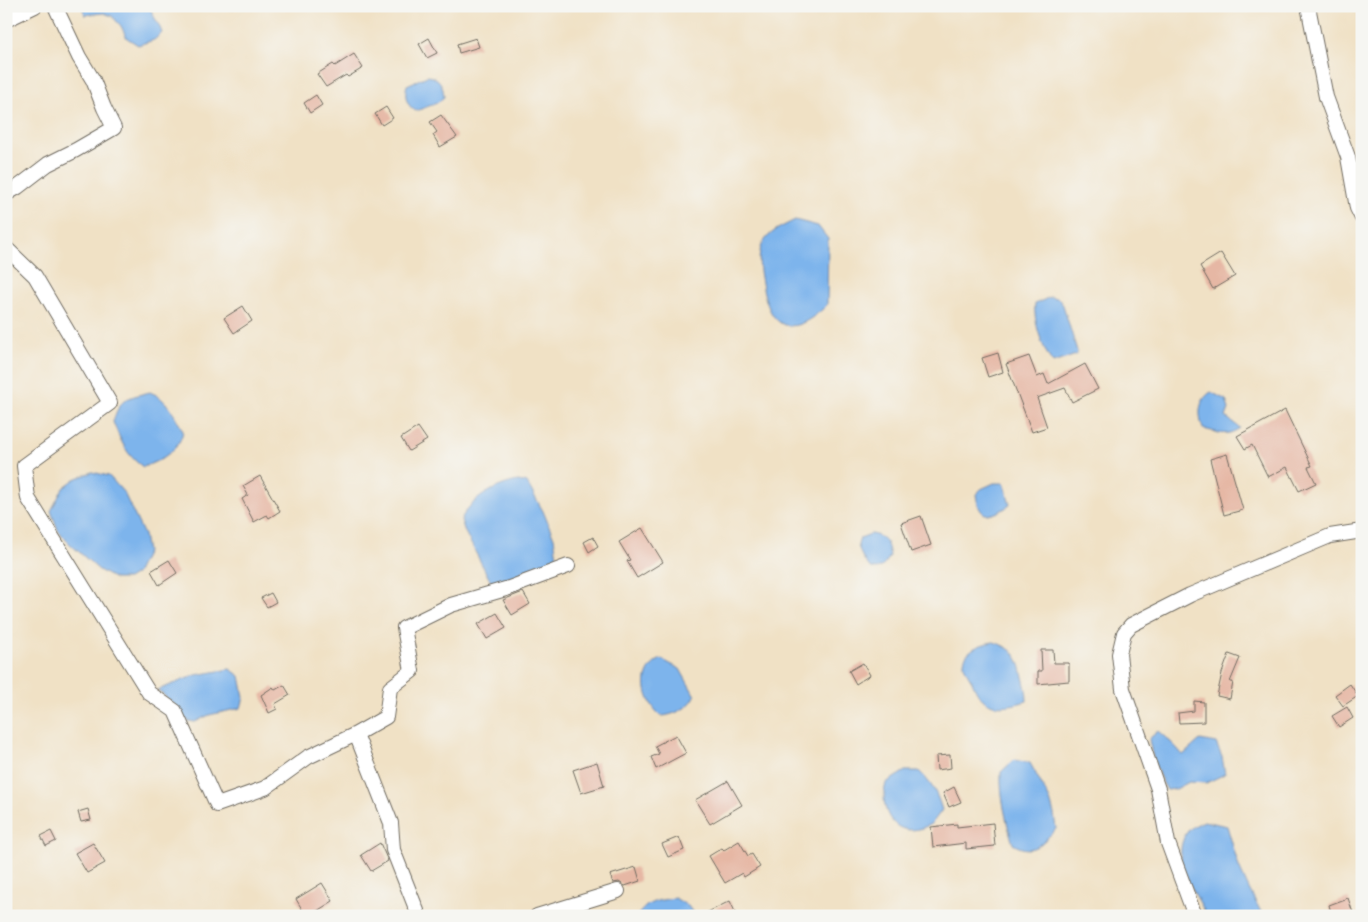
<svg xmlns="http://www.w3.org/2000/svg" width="1368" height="922" font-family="'Indie Flower',sans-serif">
<rect width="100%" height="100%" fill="#f6f6f2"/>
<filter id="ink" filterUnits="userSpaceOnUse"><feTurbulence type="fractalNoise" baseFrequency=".02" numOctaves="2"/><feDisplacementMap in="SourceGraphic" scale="10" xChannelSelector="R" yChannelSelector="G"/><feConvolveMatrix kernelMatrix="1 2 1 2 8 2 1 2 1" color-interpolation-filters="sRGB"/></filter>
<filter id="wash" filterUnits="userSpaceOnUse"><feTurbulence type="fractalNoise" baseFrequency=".0096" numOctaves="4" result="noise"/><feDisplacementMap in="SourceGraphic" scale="20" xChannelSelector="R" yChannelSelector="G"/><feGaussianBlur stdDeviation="1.12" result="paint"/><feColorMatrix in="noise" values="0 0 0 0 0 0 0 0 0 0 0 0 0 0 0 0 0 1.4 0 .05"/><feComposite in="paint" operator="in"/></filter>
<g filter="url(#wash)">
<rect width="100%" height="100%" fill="#f0e1c5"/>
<!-- water -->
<path fill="#7db4ec" stroke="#54708c" d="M82,6H150C152,16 159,23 162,33L154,40L138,45L127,38L121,26L112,16L104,13L85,15Z
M427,76C440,77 443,85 444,97L437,103L416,111C406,106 404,95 407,85Z
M795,220L818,226L828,239L827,305C792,339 770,331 762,283C760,272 757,256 762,245C769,231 782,227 795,220Z
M1050,297L1058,298L1063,305L1077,351L1076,355L1053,363C1043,351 1033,320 1035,304Z
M150,392C167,398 175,416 183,431C180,450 160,461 143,467C126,455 121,441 113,422C120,398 126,398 150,392Z
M1211,392L1226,400L1229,409L1226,417L1240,428C1225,438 1219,432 1203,429C1198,415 1198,400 1211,392Z
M92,472L109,476L124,493L144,535L147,552L136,574L128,579H115L99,570L68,542L58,530L51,511L63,488L75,479Z
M518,481L527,483L543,511L554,538L558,562L522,571L520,578L500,584H492L465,532L461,520C470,499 496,485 518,481Z
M994,483H1004L1010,505C992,517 979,522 976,494L981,489Z
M871,534C886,537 887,542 890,556C876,582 863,564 858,545L860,538Z
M994,642C1014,649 1019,656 1023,677C1025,685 1027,692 1027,701C1016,704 999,709 988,703C980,699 975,689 972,681C969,676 964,669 964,663C964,650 983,643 994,642Z
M661,659L680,669L695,696C691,707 673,716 661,716C644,701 637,671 661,659Z
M230,669L240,676L244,697L241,708L209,715L195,722L188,721L181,717L177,707L158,690L196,675Z
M1158,731L1173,744L1183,755L1200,740L1216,743L1222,757L1225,774L1206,783L1189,782L1176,789L1167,790C1157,774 1152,757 1149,739Z
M1014,760L1030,763L1050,800L1054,814L1056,829C1041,844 1033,856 1013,844C1006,821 1000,795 1001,772Z
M905,771H919C932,784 937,793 942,810C938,815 934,822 929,825C896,842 878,812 886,783Z
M1204,821L1227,826L1239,867L1249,889L1261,912L1254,916H1207C1195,892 1169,859 1187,832C1191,827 1198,824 1204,821Z
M675,898L688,906L695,916H637C649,900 656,901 675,898Z"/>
<g id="blocks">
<!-- building -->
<path fill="#e6b7a4" d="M429,38L437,53L427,58L419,44Z
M476,38L479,47L459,53L457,44Z
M354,54L363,68L348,77L346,75L326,87L317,74L333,64L335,66Z
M316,95L322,105L310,113L304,103Z
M386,107L393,118L382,125L375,114Z
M441,115L457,137L440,147L433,135L437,132L430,122Z
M1221,253L1235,276L1213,289L1200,266Z
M243,306L252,321L234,333L224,318Z
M998,353L1003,372L988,377L982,358Z
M1029,356L1037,377L1044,374L1048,384L1085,364L1098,389L1072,402L1065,388L1037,398L1047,427L1032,432L1006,364Z
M1285,410L1312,466L1308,467L1316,483L1299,491L1287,467L1268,477L1252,445L1245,449L1237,436Z
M418,427L427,440L409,451L401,438Z
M1227,454L1243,510L1224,515L1210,459Z
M260,476L280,511L269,518L267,515L254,522L242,499L248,495L243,486Z
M921,516L931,545L911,552L901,523Z
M642,528L663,562L637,578L627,561L630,560L619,542Z
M593,537L598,546L589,552L584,542Z
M169,560L177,573L159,585L151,571Z
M523,592L530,604L512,615L503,600Z
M271,593L276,602L267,607L261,598Z
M497,613L506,628L487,639L478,624Z
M1041,650H1053L1054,663H1069V681L1038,684V671H1042Z
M1229,654L1240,658L1230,682H1233L1230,699L1217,696L1222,673Z
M863,663L870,675L856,684L849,671Z
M1350,684L1358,696L1343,706L1335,695Z
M284,685L290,695L275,704L277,709L269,713L261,695L273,687L275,690Z
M1194,701L1204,702V722L1179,723L1178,713L1194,711Z
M1347,707L1353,718L1339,727L1332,716Z
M676,735L686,753L656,769L651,757L659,754L655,746Z
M950,755L951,768L937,770L936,756Z
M597,762L604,786L581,793L573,770Z
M728,781L742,805L710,824L695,800Z
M954,787L961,802L949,807L943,793Z
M88,809L91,820L81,822L78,812Z
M993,823L995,846L966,849V843L933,847L931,827L957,824V827Z
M51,831L56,841L46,846L41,836Z
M679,837L684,850L668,857L662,844Z
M739,841L748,856L752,854L760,867L744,877L742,873L725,883L709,856L722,848L724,850Z
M93,843L105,863L87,873L75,853Z
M380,843L388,861L371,871L361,855Z
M636,867L640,881L625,886L619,882L613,883L610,875Z
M322,883L333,901L309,916H306L296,899Z
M1348,898L1354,916H1332L1329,905Z
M730,901L737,916H700Z"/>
</g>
</g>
<g filter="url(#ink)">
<use href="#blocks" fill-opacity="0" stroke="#706b61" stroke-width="1"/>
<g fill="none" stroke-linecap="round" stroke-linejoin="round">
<!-- street casing -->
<g stroke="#706b61" stroke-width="16">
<path id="street" d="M1308,6L1326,97L1348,157L1357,208L1362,218
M6,20L35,6
M6,194L18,187L48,164L76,150L114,128L104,108L93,80L79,57L55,6
M6,248L35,276L110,403L24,466L28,498L149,693L175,711L217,805L265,788L308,757L356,734
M419,916L393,850L391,823L356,734L386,717L390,688L412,671L404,628L451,605L509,588L568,566
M537,916L618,891
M1195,916L1168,843L1158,789L1123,689L1119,654L1124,633L1131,625L1190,595L1330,536L1362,531"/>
</g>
<!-- street -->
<use href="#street" stroke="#fff" stroke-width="14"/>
</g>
</g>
<!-- margin -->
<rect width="1368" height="922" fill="none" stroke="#f6f6f2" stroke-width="25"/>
</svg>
